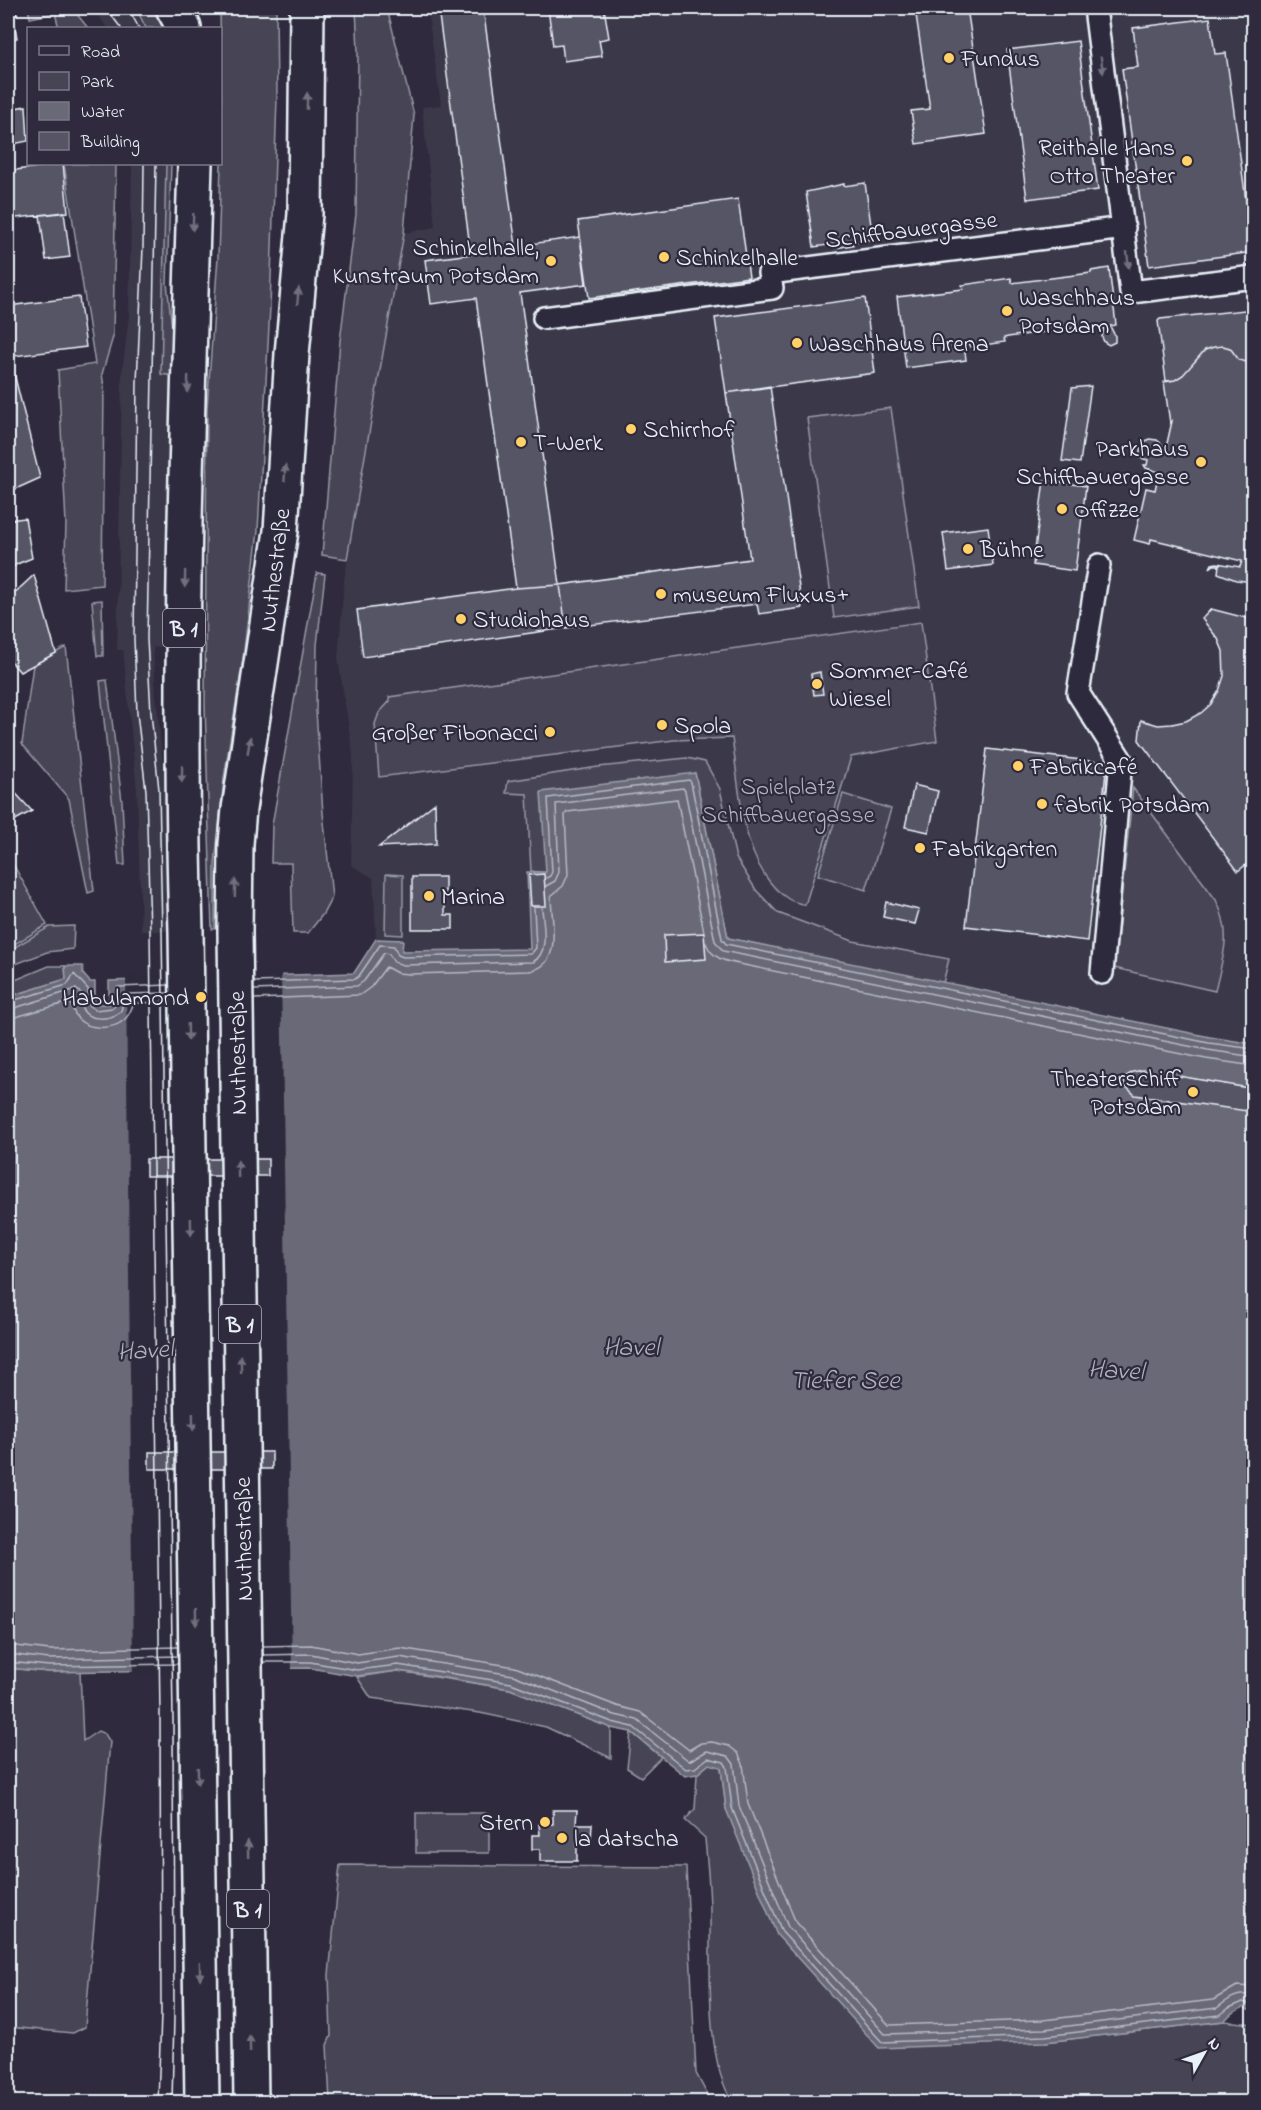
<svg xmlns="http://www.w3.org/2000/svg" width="1261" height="2110" font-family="'Indie Flower',sans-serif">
<rect width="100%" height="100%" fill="#2f2a3d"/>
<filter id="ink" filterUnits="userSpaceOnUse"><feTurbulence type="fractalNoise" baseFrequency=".0167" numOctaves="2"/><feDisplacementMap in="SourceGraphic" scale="12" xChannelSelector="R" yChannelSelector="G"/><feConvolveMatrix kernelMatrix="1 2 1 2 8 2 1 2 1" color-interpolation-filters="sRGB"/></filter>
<g filter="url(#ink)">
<!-- built -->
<path fill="#3b3749" d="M93,8H136L146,28H107Z
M427,8H1253V1044L1210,1037L728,938L695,773L546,873L527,872L530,949L402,951L390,939H376L373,878L351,865L353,755L338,659L344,580L404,233L435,227L422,107L441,105Z
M132,164H166L161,374L174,376L166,646L153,648L156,693L167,803L168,931H141L137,792L123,650H117L122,373L129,315Z"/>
<!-- green -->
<path fill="#464455" stroke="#979aa6" stroke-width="1.5" d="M28,8H72L88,28H72L71,26L59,28L55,13L30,18Z
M136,8H159L167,28H146Z
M220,8H276L277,98L270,307L258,530L243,659L224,778L215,864V929H212L205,705L207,408L218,257L222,134Z
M356,8H387L414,115L404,233L347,559L322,555L340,341L356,214L358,51Z
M64,164H116L113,337L102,374L104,386L102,585L64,589L66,523L58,370L95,364Z
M166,164H171L167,283L172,328L174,376L161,374Z
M891,408L919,606L834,618L807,418Z
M317,573L325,574L317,645L316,711L323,813L332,897L323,914L308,933H293L291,863H271L272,825Z
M102,600L103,656H97L92,601Z
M921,622L937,741L851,757L805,905C799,903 792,902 787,898C740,866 740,789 732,738L674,740L379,777L375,724L379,713L390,701L389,697Z
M66,647L94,891L88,893L69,799L22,744L33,665Z
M107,680L122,801L125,865H119L100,681Z
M687,758L705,762L720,789L736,858L756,890L778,913L853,941L949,959L943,983L728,938L695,773L546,873L531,871L527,794L506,793L508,781L598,767Z
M1133,788L1216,900C1233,934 1223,956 1215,991L1114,968Z
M843,794L891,809L866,890L818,875Z
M8,855L47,925L8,948Z
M386,874L403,875V935L385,934Z
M74,926L73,949L47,952L8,967V951L49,927Z
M49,966H65L66,979L8,997V983Z
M8,1668L49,1672L80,1671L83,1741L98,1731L105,1734L110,1742L85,2027L73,2033L8,2027Z
M398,1671L510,1689L611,1728V1758L546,1727L480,1713L371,1698L357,1677Z
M631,1732L661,1757L641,1777L627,1768Z
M709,1764L721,1767L726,1809L1045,2042L1224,2021L1253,2024V2102H733C704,2061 711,1964 710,1912C710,1888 707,1863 705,1838L685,1820L695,1809L697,1774Z
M416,1813H489V1853H416Z
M340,1865L686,1867L696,2073L711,2102H330L327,2045L331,2036L329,1975Z"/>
<!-- water -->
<path fill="#696978" stroke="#9c9fab" stroke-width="1.5" d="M695,773L728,938L1210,1037L1253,1044V2013L1244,2007L1232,2013L1224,2021L1045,2042L879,2048L777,1935L726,1809L721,1767L709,1764L697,1774L685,1776L631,1732L611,1728L510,1689L428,1675L397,1671L357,1676L310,1668L49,1672L8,1668V997L66,979L65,966H83V974L90,982H95V1004H109V981L354,973L376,939L403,940L402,951L530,949L527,872H546L541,792Z"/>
<!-- pier -->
<path fill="#2f2a3d" d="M281,972L292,1671L133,1673L126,978Z"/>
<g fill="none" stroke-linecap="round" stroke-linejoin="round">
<!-- shore -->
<path stroke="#b5bbc5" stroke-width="1.5" d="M546,878L550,876L552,872L548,798L689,780L691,782L722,939L726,944L1209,1043L1254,1049
M546,886L555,881L559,872L556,804L683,788L685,791L715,941L723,951L1208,1050L1254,1057
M706,943C713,962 732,962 749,966L1206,1059L1254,1066
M254,982L355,979L359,976L380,945L394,946L398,955L403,957L531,954L536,948L534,908
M254,990L357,986L364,981L384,953L389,954L394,962L403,965L533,962C550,953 543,924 542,908
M254,999L360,995L371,987L386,967L397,973L409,974L529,971C564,966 551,920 551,896L563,886L568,875L565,815L567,812L677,799L704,932
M8,1002L67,985L74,974L88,989L89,1005L95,1010L113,1008L116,1003V989L118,987L169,985
M8,1010L76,989L81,993C81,998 80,1003 82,1008C87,1022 112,1020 121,1011L125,994L169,993
M8,1019L69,1002C73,1007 74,1014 78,1019C89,1030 113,1030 124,1020C130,1015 131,1009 134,1003L169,1002
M8,1645L50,1650L178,1647
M263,1646L311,1645L358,1654L400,1648L515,1667L617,1706L640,1712L689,1750L701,1743L712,1742L729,1746L738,1753L743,1764L748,1804L796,1923L889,2025L1043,2020L1213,2000L1237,1986L1254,1987
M8,1654L49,1659L178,1656
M263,1655L311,1654L357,1663L399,1657L513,1675L615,1715L637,1720L689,1761L707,1751L728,1756L734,1764L739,1806L788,1927L885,2034L1044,2029L1217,2008C1227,2000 1240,1990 1254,1997
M8,1662L49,1666L178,1664
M263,1662H310L357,1670L398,1665L511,1683L612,1722L633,1727L686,1769L695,1768L708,1758L724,1762L727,1767L732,1808L782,1932L882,2042L1045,2036L1220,2015L1229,2008L1243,2002L1254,2006"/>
</g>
<!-- building -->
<path fill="#575565" stroke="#e8f1f8" stroke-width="1.5" d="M8,8H16L17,15H13L17,38L8,40Z
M438,8H483L516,246L580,237L586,284L520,293L560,585L516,588L476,298L431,304L425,260L471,254Z
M548,8H604L609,38L599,40L602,56L564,61L562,45L553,46Z
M915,8H967L986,134L916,144L911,111L930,109Z
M1210,18L1215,54L1226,53L1253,252L1149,266L1122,69L1138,67L1133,28Z
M1078,41L1098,190L1027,199L1007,50Z
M14,100L15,108L26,106L28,141L8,145V149V102Z
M63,164L68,212L8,219V171Z
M865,183L873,239L852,242L853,245L835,248V244L814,247L806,192L844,184V186Z
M738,199L749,277L589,298L578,221Z
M64,212L70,257L46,260L40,215Z
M1109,268L1116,325L1110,326L1115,336V342L1109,345L1104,342L1102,337L1104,326L1099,327L1098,325L1008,337L1004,338L1005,342L970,347V344H964L966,360L906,368L897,297L963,289L962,285L1011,278L1012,283L1091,273V271Z
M79,297L86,347L14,356L8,306Z
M865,298L875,373L726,393L715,318Z
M1254,309V364L1239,360L1230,348L1223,346L1214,347L1205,350L1183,375L1175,380L1166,381L1158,321L1160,319Z
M1223,346L1230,348L1239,360L1254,364V564L1250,563V569L1254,571V582L1236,580L1218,573L1219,565H1214L1210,568L1212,564L1217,563L1240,567L1242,561L1151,539L1150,544L1134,540L1146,488L1155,490L1159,472L1146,468L1144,465H1147L1148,460L1140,458V450L1143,443L1149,439L1157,440L1166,448L1172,421L1170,423L1164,382L1175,380L1183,375L1205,350L1214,347Z
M11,361L40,478L9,492L8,490V362Z
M770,386L802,608L759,614L757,604L566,628L560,585L750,559L726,393Z
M1091,386L1080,463L1062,461L1072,388Z
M1044,480L1086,486L1075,571L1033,565Z
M25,518L32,558L17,564L8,571V520Z
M988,527L993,565L948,571L943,533Z
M34,575L56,653L20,672L8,658V599Z
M560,585L566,628L363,657L357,610L516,588Z
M1211,609L1254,620V862L1252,860L1238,871L1139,740L1141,720L1158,725L1172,724L1186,721L1201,713L1211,704L1219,691L1224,676L1223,651L1218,639L1202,619Z
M820,672L823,694L814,695L811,674Z
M987,749L1107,763L1087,941L966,926Z
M8,785L32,811L8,824Z
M914,785L938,791L929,832L905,827Z
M435,803L436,844L379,847Z
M544,874L546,906H531L529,875Z
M412,877H445V915H453V929H412Z
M886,902L919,910L915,924L883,917Z
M704,933L706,959L665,962L664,935Z
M1143,1070L1254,1089V1112L1135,1095L1124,1085L1125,1077L1133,1072Z
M146,1159H268V1176H146Z
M149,1452H272V1469H149Z
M553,1810H577L576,1824H592L591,1841H577V1861H540V1849H532V1835H540L539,1824H553Z"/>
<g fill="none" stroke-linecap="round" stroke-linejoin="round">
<!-- street casing -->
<g stroke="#e8f1f8" stroke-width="26">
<path id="street" d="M1095,8L1131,292L1254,277
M544,318L772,288L769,273L1124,228
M1099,565L1078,693L1121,760L1102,973"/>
</g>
<!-- highway casing -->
<g stroke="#e8f1f8" stroke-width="38">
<path id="highway" d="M173,8L184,28
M195,164C187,419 178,676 186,931L202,2102
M251,2102L235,932L236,844L239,809L281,531L292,354L305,214L307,8"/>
</g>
<!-- street -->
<use href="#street" stroke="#2f2a3d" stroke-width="21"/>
<!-- highway -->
<use href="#highway" stroke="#2f2a3d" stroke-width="33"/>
<!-- tram -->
<path stroke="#e8f1f8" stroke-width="1.5" d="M106,8L121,28
M128,8L139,28
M144,164L143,248L137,382L134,639L137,713L146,791L150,931L160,1717L161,2014L158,2102
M156,164L147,639L151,713L159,790L162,931L173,1719L174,2017L172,2102"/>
</g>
<!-- one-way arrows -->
<defs><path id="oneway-solid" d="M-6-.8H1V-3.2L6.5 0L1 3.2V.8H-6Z" transform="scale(1.5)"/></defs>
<g fill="#70707e">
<use href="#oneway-solid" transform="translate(1102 65) rotate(82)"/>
<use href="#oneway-solid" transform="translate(307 101) rotate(-89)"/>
<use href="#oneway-solid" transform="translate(193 222) rotate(92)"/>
<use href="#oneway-solid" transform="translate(1128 260) rotate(83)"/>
<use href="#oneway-solid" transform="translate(298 296) rotate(-85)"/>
<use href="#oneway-solid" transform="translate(188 384) rotate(91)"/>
<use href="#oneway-solid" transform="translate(285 473) rotate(-86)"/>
<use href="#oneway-solid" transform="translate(185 579) rotate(91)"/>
<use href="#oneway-solid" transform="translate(249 745) rotate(-81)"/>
<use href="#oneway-solid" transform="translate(182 774) rotate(91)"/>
<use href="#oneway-solid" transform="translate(235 888) rotate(-89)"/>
<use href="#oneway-solid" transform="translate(188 1032) rotate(89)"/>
<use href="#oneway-solid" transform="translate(238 1169) rotate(-91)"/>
<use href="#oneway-solid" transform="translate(191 1227) rotate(89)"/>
<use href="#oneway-solid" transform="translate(241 1364) rotate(-91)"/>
<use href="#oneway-solid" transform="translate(193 1422) rotate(89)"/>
<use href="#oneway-solid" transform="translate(196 1617) rotate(89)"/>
<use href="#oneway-solid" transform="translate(198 1776) rotate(89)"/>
<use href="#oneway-solid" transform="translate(248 1849) rotate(-91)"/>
<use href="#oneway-solid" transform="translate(200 1971) rotate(89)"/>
<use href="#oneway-solid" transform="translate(250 2044) rotate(-91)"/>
</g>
</g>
<!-- markers -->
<g fill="#ffd166" stroke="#2f2a3d" stroke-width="2">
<circle cx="949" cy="58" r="6"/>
<circle cx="1187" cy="161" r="6"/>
<circle cx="664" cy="257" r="6"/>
<circle cx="551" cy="261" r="6"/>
<circle cx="1007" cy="311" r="6"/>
<circle cx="797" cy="343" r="6"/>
<circle cx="631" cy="429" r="6"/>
<circle cx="521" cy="442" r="6"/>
<circle cx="1201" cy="462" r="6"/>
<circle cx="1062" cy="509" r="6"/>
<circle cx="968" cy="549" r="6"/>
<circle cx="661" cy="594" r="6"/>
<circle cx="461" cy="619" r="6"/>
<circle cx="817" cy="684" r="6"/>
<circle cx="662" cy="725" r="6"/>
<circle cx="550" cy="732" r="6"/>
<circle cx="1018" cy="766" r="6"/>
<circle cx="1042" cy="804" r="6"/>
<circle cx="920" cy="848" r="6"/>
<circle cx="429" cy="896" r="6"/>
<circle cx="201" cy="997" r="6"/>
<circle cx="1193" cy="1092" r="6"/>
<circle cx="545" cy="1822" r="6"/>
<circle cx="562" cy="1838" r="6"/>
</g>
<g text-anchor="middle" stroke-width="4.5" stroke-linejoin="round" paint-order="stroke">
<!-- shield labels -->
<g fill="#2f2a3d" stroke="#b0b5c0" stroke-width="1.5">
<rect x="163" y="609" width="42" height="38" rx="4.5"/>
<rect x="219" y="1305" width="42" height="38" rx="4.5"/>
<rect x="227" y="1890" width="42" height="38" rx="4.5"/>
</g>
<g font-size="22" font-weight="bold" fill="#e8f1f8">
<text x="184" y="636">B 1</text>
<text x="240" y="1332">B 1</text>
<text x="248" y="1917">B 1</text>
</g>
<!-- poi labels -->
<g font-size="24" fill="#e8f1f8" stroke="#2f2a3d" text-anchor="start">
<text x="961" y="66">Fundus</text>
<text x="1175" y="155" text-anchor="end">Reithalle Hans<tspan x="1175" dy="28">Otto Theater</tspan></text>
<text x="539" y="255" text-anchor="end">Schinkelhalle,<tspan x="539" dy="28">Kunstraum Potsdam</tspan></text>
<text x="676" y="265">Schinkelhalle</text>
<text x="1019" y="305">Waschhaus<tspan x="1019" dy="28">Potsdam</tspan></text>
<text x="809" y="351">Waschhaus Arena</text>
<text x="643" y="437">Schirrhof</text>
<text x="533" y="450">T-Werk</text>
<text x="1189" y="456" text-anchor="end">Parkhaus<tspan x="1189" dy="28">Schiffbauergasse</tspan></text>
<text x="1074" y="517">Offizze</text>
<text x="980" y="557">Bühne</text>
<text x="673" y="602">museum Fluxus+</text>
<text x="473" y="627">Studiohaus</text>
<text x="829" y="678">Sommer-Café<tspan x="829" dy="28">Wiesel</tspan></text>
<text x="674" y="733">Spola</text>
<text x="538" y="740" text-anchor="end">Großer Fibonacci</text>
<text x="1030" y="774">Fabrikcafé</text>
<text x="1054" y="812">fabrik Potsdam</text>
<text x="932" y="856">Fabrikgarten</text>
<text x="441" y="904">Marina</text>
<text x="189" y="1005" text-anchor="end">Habulamond</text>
<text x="1181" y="1086" text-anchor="end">Theaterschiff<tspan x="1181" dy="28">Potsdam</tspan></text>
<text x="533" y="1830" text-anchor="end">Stern</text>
<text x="574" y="1846">la datscha</text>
</g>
<!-- street labels -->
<g font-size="24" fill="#e8f1f8" stroke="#2f2a3d">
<text transform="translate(911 229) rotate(-7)" y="8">Schiffbauergasse</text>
<text transform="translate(274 570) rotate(-83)" y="8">Nuthestraße</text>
<text transform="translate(237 1053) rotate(-91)" y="8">Nuthestraße</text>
<text transform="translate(243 1539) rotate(-91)" y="8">Nuthestraße</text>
</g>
<!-- park labels -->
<g font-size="24" fill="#afb4bf" stroke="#2f2a3d">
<text x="788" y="794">Spielplatz<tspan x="788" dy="28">Schiffbauergasse</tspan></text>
</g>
<!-- water labels -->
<g font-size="26" font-style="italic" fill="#afb4be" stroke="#2f2a3d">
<text x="631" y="1355">Havel</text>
<text transform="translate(145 1349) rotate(-4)" y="9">Havel</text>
<text transform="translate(1116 1369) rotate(3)" y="9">Havel</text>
<text x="845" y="1388">Tiefer See</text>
</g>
</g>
<!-- margin -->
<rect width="1261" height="2110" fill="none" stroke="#2f2a3d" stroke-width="30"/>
<rect x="15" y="15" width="1231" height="2080" fill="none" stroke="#e8f1f8" stroke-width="2" filter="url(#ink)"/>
<!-- legend -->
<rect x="27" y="27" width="195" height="138" fill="#2f2a3d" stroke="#797a88" stroke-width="1.5"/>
<rect x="39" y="46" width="30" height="9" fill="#2f2a3d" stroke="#797a88" stroke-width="1.5"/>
<text x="81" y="57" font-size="18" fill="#e8f1f8">Road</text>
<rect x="39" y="72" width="30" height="18" fill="#464455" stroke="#797a88" stroke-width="1.5"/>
<text x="81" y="87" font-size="18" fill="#e8f1f8">Park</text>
<rect x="39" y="102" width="30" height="18" fill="#696978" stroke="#797a88" stroke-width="1.5"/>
<text x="81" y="117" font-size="18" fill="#e8f1f8">Water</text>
<rect x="39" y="132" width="30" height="18" fill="#575565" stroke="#797a88" stroke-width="1.5"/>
<text x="81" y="147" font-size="18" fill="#e8f1f8">Building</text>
<!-- north arrow -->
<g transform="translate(1204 2053) rotate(50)" stroke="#2f2a3d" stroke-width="4.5" paint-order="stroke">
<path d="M0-4.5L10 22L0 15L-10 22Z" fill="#e8f1f8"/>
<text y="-9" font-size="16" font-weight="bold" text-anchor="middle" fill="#e8f1f8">N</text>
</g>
</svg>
